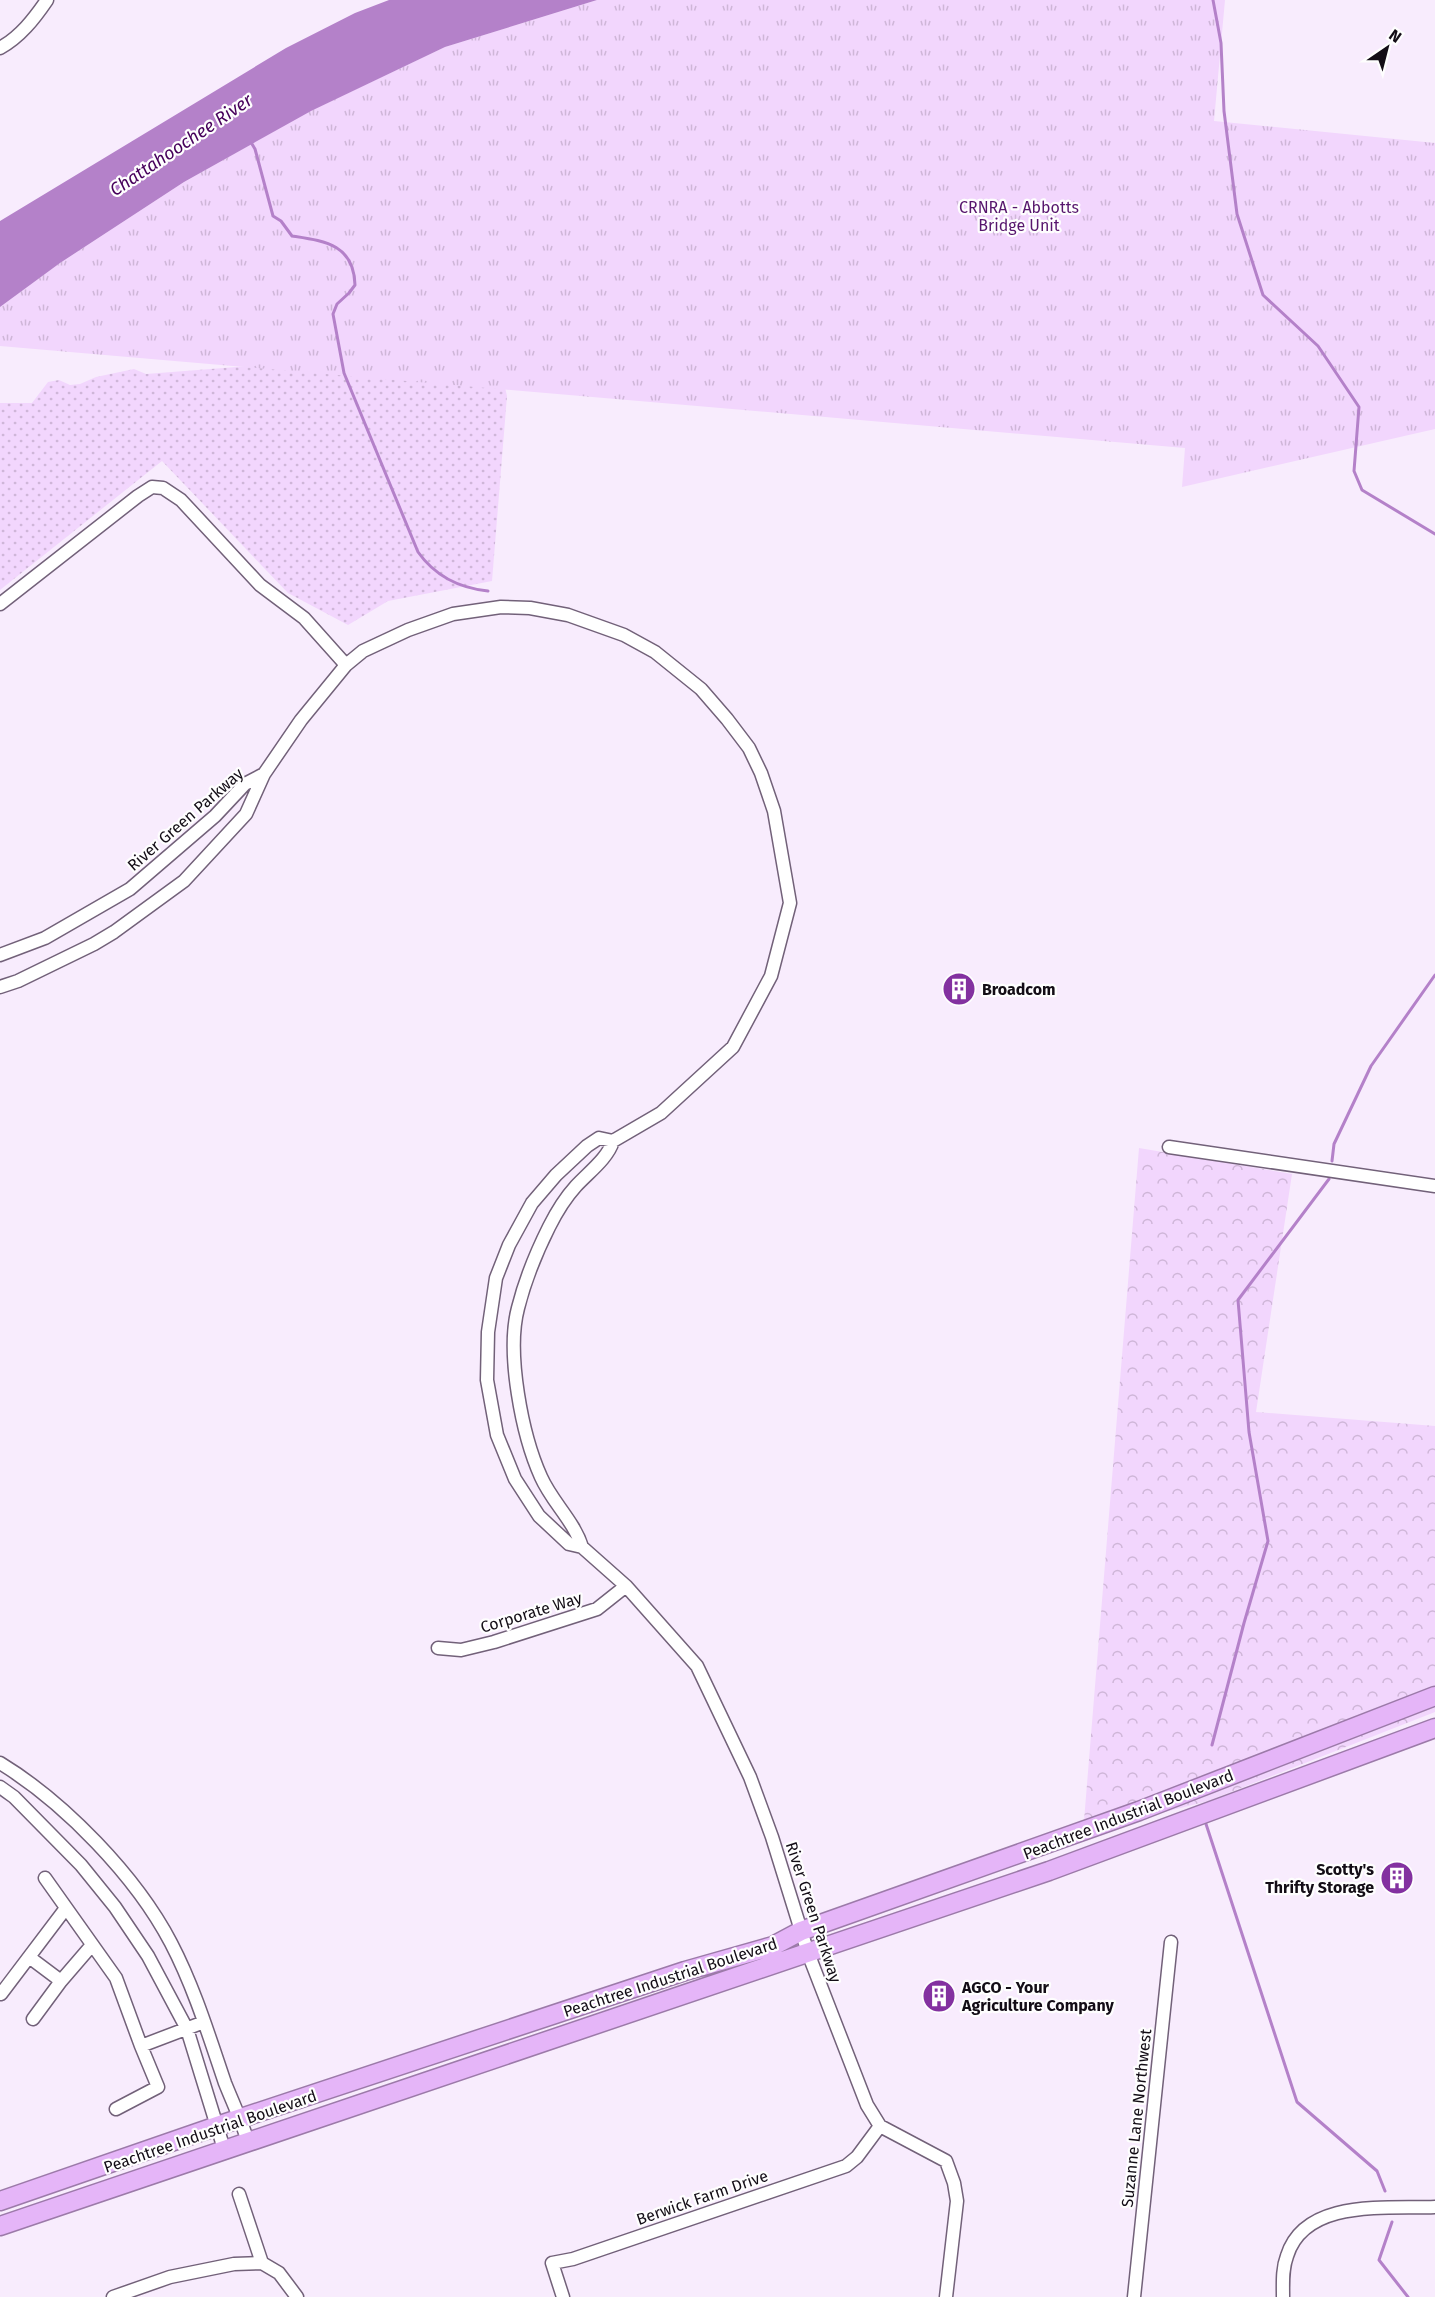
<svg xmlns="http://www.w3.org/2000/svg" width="1435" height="2297" font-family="'Fira Sans',sans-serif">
<defs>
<pattern id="grass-dots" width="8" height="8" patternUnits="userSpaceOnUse" patternTransform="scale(1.5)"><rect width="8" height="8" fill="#f2d6fd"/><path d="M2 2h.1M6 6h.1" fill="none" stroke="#cfb6d8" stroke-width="1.8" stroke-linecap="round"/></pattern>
<pattern id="forest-crowns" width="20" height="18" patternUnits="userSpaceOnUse" patternTransform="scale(1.5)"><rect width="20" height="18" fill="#f2d6fd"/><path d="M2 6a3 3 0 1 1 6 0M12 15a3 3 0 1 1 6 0" fill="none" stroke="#cfb6d8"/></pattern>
<pattern id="park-tufts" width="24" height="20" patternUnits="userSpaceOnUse" patternTransform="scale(1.5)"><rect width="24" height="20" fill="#f2d6fd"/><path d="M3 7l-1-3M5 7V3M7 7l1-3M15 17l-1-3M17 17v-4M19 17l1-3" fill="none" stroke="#cfb6d8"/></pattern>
</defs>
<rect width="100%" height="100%" fill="#f8ecfd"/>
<!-- grass -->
<path fill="url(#grass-dots)" d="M494,339L507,396L492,581L388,601L348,625L288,593L162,461L0,590V403H32L48,382L59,380L70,385L80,384L96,377L134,369L146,374L277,364L352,371Z"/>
<!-- forest -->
<path fill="url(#forest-crowns)" d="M1139,1148L1292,1174L1256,1412L1435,1426V1712L1208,1801L1083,1833Z"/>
<!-- park -->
<path fill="url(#park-tufts)" d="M597,0H1225L1214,121L1435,143V429L1182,487L1185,448L0,346V307L60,263L184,182L310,111L445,47Z"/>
<!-- water -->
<path fill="#b481c9" d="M389,0H597L445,47L311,111L184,182L60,263L0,307V221L286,48L355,13Z"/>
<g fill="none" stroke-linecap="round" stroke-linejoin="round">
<!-- stream -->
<path stroke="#b481c9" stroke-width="3" d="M1213,0L1221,43L1224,111L1237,214L1263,295L1318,346L1359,407L1354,471L1362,490L1435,534
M252,144L255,149L273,216L281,221L292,236C324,241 354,244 355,285L349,293L337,304L333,314L344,373L418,552C435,576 459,588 488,591
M1332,1161L1334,1144L1371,1066L1435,975
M1212,1745L1244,1623L1268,1541L1249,1432L1238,1300L1329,1179
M1206,1824L1297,2102L1377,2171L1385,2191
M1392,2222L1379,2260L1408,2297"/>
<!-- minor casing -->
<g stroke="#726179" stroke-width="15">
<path id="minor" d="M0,48C20,37 34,19 47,0
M0,604L138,496L152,487L163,488L181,500L260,585L304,618L346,665
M0,955L45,938L130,889L215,816L245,784L264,774
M0,987L18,981L94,944L114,932L184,881L246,814L264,774L301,720L346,665L363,651L408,630L453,614L501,607L530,608L568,615L624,635L655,652L701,689L727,719L749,748L761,773L774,811L790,903L771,976L733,1047L661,1113L613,1141L599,1138L587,1146L556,1175L532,1203L509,1245L496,1278L488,1332L487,1380L497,1435L515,1479L539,1516L569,1544L582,1547L626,1586L697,1666L750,1777L772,1837L808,1953L867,2105L880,2126L946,2161L954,2183L957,2201L946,2297
M1169,1147L1435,1186
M582,1547C574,1521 552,1502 541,1477C522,1435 506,1353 518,1308C525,1280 536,1253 549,1227C556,1213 566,1197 576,1186C589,1172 608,1158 613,1141
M438,1648L461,1650L494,1642L597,1609L626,1586
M0,1763C64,1802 136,1876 171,1943C194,1987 209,2036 225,2083C233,2103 242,2122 248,2142
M0,1787L14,1797L81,1865L115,1907L148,1956L187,2029L224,2149
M45,1878L116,1978L141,2046
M29,1957L61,1981L92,1945
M1,1994L66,1908
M33,2019L61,1981
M116,2109L158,2087L141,2046L204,2022
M239,2194L262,2263
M113,2297L170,2277L234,2264L262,2263L279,2273L297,2297
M563,2297L552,2263L573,2259L846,2166L857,2157L880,2126
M1134,2297L1171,1942
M1283,2297C1283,2283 1282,2269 1287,2256C1305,2198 1388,2209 1435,2207"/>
</g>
<!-- highway casing -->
<g stroke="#9c7aa9" stroke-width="21">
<path id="highway" d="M0,2201L217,2126L685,1971L773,1946L801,1931L1139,1811L1435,1696
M0,2226L1049,1871L1435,1728"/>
</g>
<!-- minor -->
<use href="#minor" stroke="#fff" stroke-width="12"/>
<!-- highway -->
<use href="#highway" stroke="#e5b5f8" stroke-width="18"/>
</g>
<!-- icons -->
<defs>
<g id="building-disc" transform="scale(1.725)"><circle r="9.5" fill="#8331a0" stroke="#fefefe"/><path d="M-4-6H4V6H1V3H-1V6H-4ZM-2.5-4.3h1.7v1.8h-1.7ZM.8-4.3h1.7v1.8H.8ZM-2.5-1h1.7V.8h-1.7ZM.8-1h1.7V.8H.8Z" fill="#fff"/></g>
</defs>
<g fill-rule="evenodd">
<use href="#building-disc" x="959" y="989"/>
<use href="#building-disc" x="1397" y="1878"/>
<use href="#building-disc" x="939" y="1996"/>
</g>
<g text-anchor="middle" stroke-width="4.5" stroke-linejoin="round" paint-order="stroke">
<!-- park labels -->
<g font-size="16" fill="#57166d" stroke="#fefefe">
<text x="1019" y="213">CRNRA - Abbotts<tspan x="1019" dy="18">Bridge Unit</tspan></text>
</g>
<!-- street labels -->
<g font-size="16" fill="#130d16" stroke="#fefefe">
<text transform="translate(185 819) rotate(-41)" y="6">River Green Parkway</text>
<text transform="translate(531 1612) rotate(-17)" y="6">Corporate Way</text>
<text transform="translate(1128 1814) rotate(-21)" y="6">Peachtree Industrial Boulevard</text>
<text transform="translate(814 1912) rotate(72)" y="6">River Green Parkway</text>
<text transform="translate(670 1977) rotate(-18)" y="6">Peachtree Industrial Boulevard</text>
<text transform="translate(1136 2118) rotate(-84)" y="6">Suzanne Lane Northwest</text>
<text transform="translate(210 2131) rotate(-19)" y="6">Peachtree Industrial Boulevard</text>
<text transform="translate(702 2197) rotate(-19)" y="6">Berwick Farm Drive</text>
</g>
<!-- poi labels -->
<g font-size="16" font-weight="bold" fill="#130d16" stroke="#fefefe" text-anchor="start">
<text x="982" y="995">Broadcom</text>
<text x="1374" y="1875" text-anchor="end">Scotty's<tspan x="1374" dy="18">Thrifty Storage</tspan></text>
<text x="962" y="1993">AGCO - Your<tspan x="962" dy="18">Agriculture Company</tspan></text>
</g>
<!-- water labels -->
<g font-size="18" font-style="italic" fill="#46005b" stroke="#fefefe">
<text transform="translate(181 145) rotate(-34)" y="6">Chattahoochee River</text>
</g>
</g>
<!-- north arrow -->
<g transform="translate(1387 48) rotate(35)" stroke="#fefefe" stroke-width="4.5" paint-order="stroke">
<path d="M0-4.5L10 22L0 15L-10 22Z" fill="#130d16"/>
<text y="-9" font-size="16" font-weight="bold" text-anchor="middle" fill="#130d16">N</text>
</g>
</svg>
